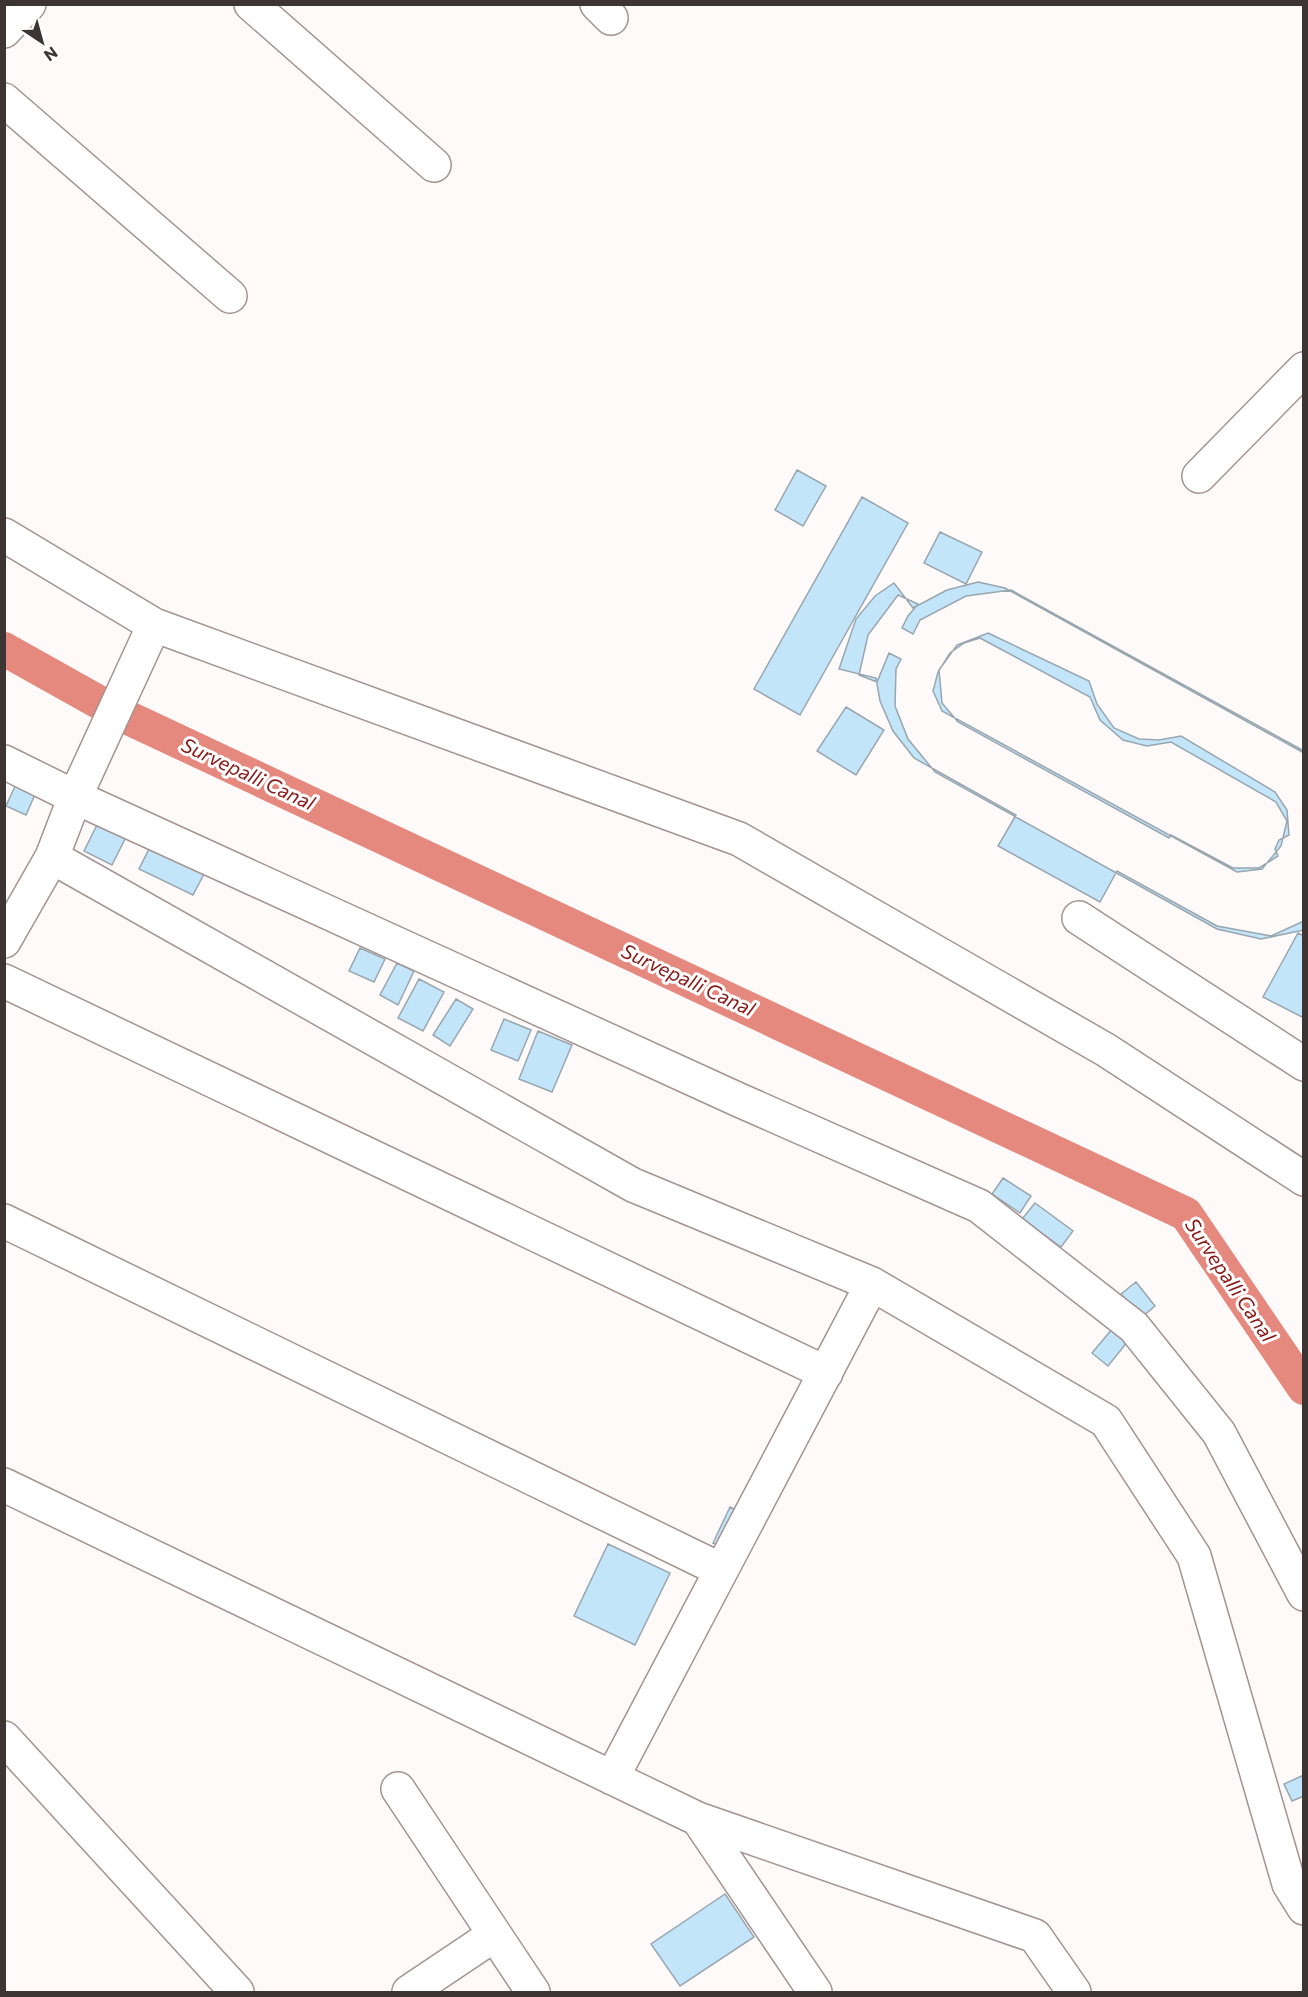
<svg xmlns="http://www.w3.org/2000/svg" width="1308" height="1997" font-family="Commissioner,sans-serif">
<rect width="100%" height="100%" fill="#fefafa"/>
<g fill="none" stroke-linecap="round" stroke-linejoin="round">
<!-- canal -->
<path stroke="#e5887d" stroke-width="34" d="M4,649L120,714L1186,1214L1304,1388"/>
</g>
<!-- building -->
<path fill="#c3e5fa" stroke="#99a6ae" stroke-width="1.5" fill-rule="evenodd" d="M797,470L826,486L803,526L775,510Z
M862,497L908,523L800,715L754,689Z
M940,532L982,552L966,584L924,563Z
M978,582L1005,588L1304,753V921L1271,936L1217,926L1117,871L1100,902L998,846L1016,815L914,758L893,731L880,701L876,678L839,669L856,619L875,596L894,583L913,608L947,590ZM980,638L1090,697L1100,720L1123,740L1147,746L1171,742L1276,802L1287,821L1281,846L1262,869L1237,872L942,711L933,691L938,672L950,653L964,643Z
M1011,590L1304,751V930L1261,939L1217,929L935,772L908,739L895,706L896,669L901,659L889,653L877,682L859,675L868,635L898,595L918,604L908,616L902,628L913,634L920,620L966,596ZM988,633L1089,681L1097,704L1114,728L1139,739L1159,740L1181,736L1275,792L1287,810L1289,835L1279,840L1275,849L1278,856L1259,868H1233L1171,835L1169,838L958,722L942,703L939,670L957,645Z
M846,707L884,730L856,775L817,751Z
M17,782L37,790L26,815L6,806Z
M100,819L128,833L112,865L84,851Z
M150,847L204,874L193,895L139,869Z
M1298,933L1304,936V1018L1263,997Z
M360,948L385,959L374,982L349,971Z
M397,963L414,971L398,1005L380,995Z
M419,979L444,992L423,1031L398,1018Z
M456,999L473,1009L450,1046L433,1035Z
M504,1019L531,1030L518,1061L491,1050Z
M538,1031L572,1045L552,1092L519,1079Z
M1003,1178L1031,1196L1020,1213L992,1194Z
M1035,1203L1073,1231L1061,1247L1022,1219Z
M1136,1282L1155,1306L1141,1318L1121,1294Z
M1113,1328L1128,1341L1108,1366L1092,1353Z
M730,1507L744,1514L727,1549L713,1543Z
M608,1544L670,1573L635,1645L574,1616Z
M1304,1775V1796L1292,1801L1284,1784Z
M725,1894L754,1937L680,1986L651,1944Z"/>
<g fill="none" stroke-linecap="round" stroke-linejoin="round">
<!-- street casing -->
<g stroke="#a39491" stroke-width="36">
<path id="street" d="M251,4L434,165
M597,4L611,18
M4,31L29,4
M4,100L230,296
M1199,476L1304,369
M4,535L154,625
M4,762L75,797L739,1100L979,1206L1134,1327L1219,1433L1304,1594
M52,857L633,1185L872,1284L1106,1421L1194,1556L1289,1884L1304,1908
M1079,918L1304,1064
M4,941L52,857L75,797L154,625L739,839L1106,1050L1304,1179
M4,981L826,1373
M4,1221L721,1570
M4,1485L698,1819L1035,1936L1074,1992
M4,1738L237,1992
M612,1778L872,1284
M398,1789L533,1992
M698,1819L815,1992
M409,1992L494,1935"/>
</g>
<!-- street -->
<use href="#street" stroke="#fff" stroke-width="33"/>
</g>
<g text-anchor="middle" stroke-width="6" stroke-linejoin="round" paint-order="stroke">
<!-- water labels -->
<g font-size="20" font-style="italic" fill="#871916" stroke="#fff">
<text transform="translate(248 774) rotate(25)" y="7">Survepalli Canal</text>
<text transform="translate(688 980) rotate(25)" y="7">Survepalli Canal</text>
<text transform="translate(1230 1280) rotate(56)" y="7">Survepalli Canal</text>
</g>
</g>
<!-- border -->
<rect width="1308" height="1997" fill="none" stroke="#3c3534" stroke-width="12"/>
<!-- north arrow -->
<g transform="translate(42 42) rotate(144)" stroke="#ffffff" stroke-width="4.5" paint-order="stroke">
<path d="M0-4.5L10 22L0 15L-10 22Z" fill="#3c3534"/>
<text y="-9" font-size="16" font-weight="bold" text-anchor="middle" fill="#3c3534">N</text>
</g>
</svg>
